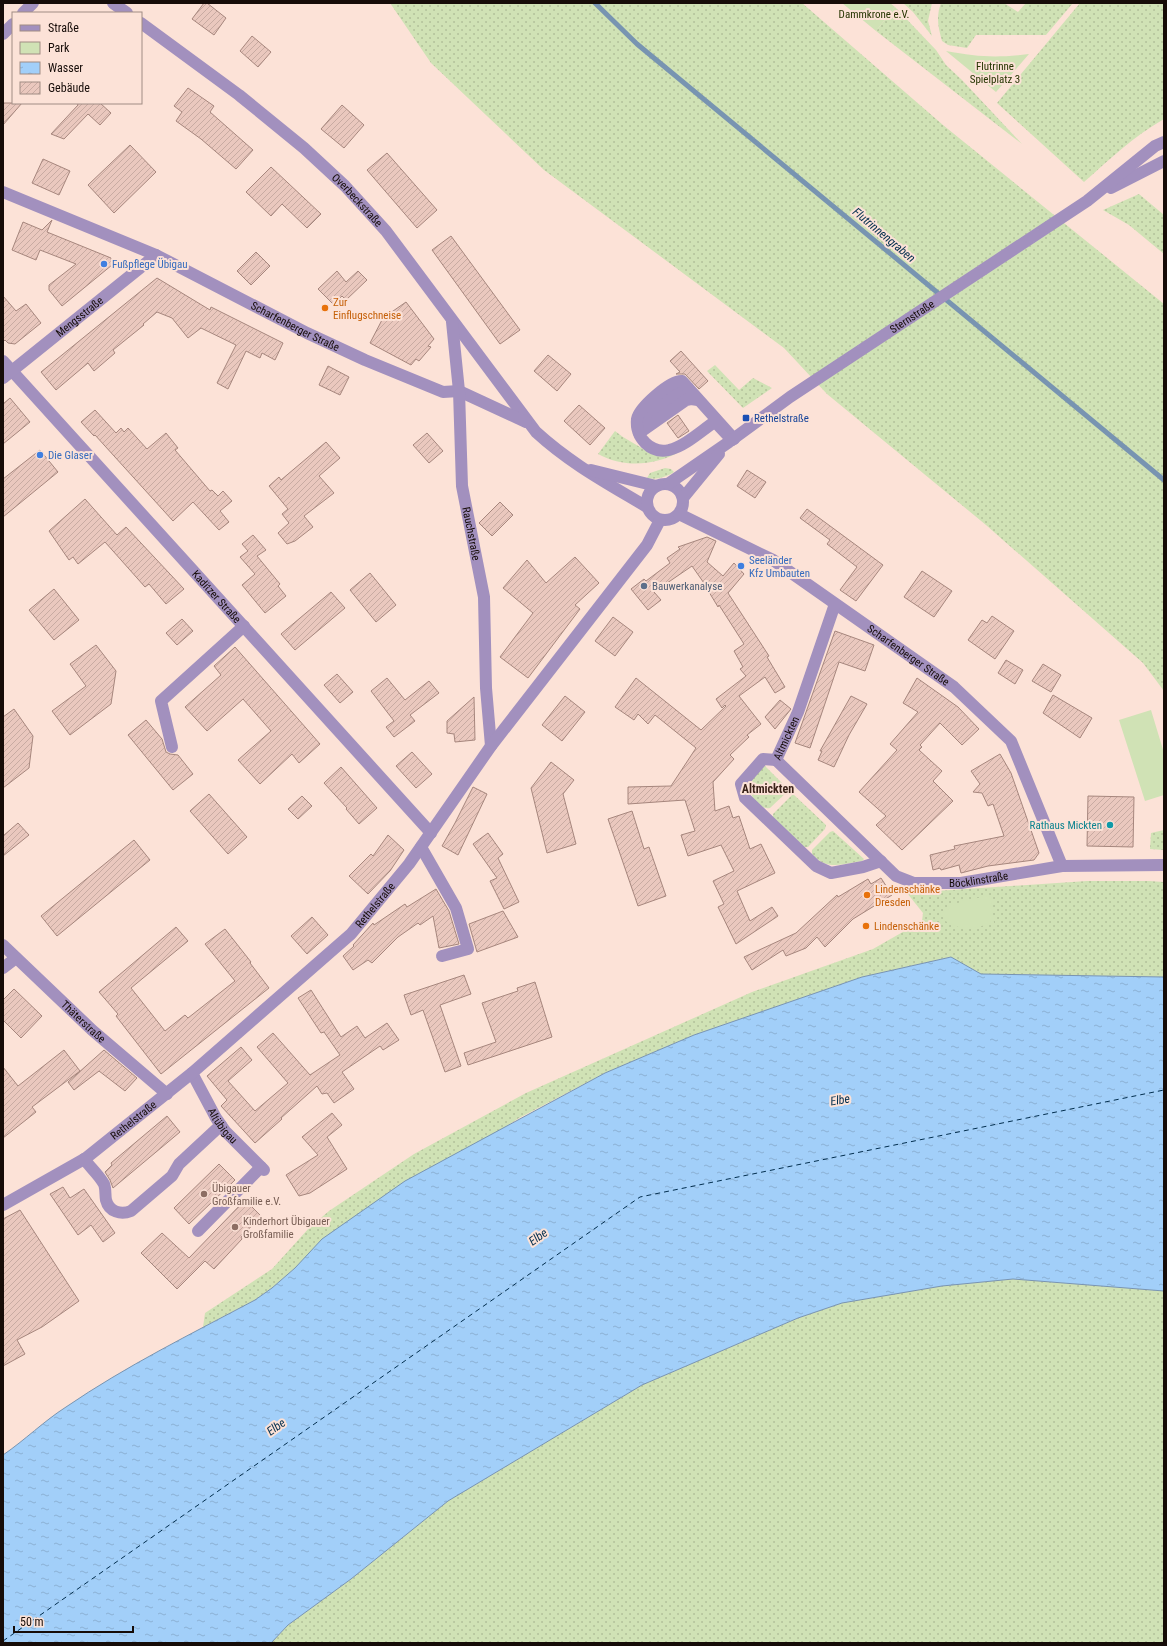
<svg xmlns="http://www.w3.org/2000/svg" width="1167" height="1646" font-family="'Roboto Condensed',sans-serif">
<defs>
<pattern id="grass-dots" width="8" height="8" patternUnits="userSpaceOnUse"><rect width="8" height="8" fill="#d0e2b5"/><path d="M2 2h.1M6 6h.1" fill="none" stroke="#b2c19a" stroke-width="1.8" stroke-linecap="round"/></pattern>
<pattern id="water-ripples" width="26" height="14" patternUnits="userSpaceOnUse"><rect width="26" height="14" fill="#a2cff9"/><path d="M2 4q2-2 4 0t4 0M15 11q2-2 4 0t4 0" fill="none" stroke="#8bb1d4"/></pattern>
<pattern id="building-hatch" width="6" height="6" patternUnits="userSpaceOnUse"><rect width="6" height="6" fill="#eac8be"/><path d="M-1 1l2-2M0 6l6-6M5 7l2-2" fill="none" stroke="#c8aba2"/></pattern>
</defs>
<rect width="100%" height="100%" fill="#fce2d7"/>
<!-- grass -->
<path fill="url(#grass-dots)" d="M390,3H802L943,125L1164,304V691L1143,663L986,525L827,394L784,348L544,170L431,63Z
M903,3H932L928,21L932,36L913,12Z
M941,3H1004L1018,12L1026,3H1073L1046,35H976L967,48L948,45L942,41C938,27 936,17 941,3Z
M1080,3H1164V119C1134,136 1110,159 1084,182L997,103Z
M895,7L936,50L946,65L962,80L1022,144L876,31Z
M1139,194L1164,215V254L1129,225L1103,210Z
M715,365L739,390L753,378L772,388L743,408L707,371Z
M615,431L623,437L645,450L679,452C654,466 624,468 598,454Z
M665,468L671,469L674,472C666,477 657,480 647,478L650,473Z
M764,765L789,790L770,808C758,810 750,795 748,784Z
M793,794L826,825L825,829L808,847H804L773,818V814Z
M1164,830V850L1150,849L1151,833Z
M833,831L864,859L862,861C843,864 826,871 812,854V850L830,832Z
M1087,881H1149L1164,882V977L981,974L950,957L862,977L694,1035L605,1073L519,1118L295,1268L272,1288L255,1300L203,1327L205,1313L272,1269L309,1228L329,1211L414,1154L526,1093L752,992L873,949L922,921L923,913L903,888L905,885L936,891Z
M1013,1279L1164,1291V1643H271L288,1625L351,1579L448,1501L642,1385L798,1318L842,1303L942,1286Z"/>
<!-- green -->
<path fill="#d0e2b5" d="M842,3H890L895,7L876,31Z
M946,51C978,57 997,58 1029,54L996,92Z
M1151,710L1164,753V795L1145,801L1119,720Z
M991,896L994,923L965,930L943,920L944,909L965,900Z"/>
<!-- water -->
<path fill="url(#water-ripples)" stroke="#7894b1" d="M951,957L981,974L1164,977V1291L1013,1279L942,1286L842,1303L798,1318L642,1385L448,1501L351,1579L288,1625L271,1643H3V1455C25,1440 44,1421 66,1407C126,1366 191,1334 255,1300L272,1288L295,1268L322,1239L405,1181L605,1073L694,1035L862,977Z"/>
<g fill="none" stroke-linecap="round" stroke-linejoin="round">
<!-- stream -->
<path stroke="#7894b1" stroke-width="5" d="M595,3L637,44L1164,480"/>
<!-- ferry -->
<path stroke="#012d4d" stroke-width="1" stroke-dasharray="5 4" stroke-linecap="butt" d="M3,1641L640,1197L1164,1090"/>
</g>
<!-- building -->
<path fill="url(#building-hatch)" stroke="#a6867d" d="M204,3H207L226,18L214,35L192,19Z
M252,36L271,52L258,67L240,51Z
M188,88L214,106L210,112L253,150L236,169L201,139L176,121L182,112L174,106Z
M3,103H22L3,125Z
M77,103H100L111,113L100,125L88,114L64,139L51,134L78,105Z
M342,105L364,125L344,148L321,129Z
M130,145L156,172L114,213L88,185Z
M387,153L437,210L417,228L367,170Z
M43,159L70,171L59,195L32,183Z
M271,167L321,214L307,228L282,204L271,216L246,192Z
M52,220L47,232L111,258L112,265L62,306L49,290V285L76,264L40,250L36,260L12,250L23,222L42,230Z
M451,236L520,330L500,344L432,250Z
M256,252L270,266L251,285L237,271Z
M337,271L346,282L358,271L367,280L346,300L342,296L333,304L318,289Z
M157,278L210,310L211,307L283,343L275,360L262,353L260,358L246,351L228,389L217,383L236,345L201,328L188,338L172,318L157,312L143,324L144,325L113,350L115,353L94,371L88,363L56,390L41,372Z
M3,296L16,311L26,304L41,323L15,344L8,343L5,340L3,342Z
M406,302L434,339L428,346L431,347L419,361L416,359L411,365L370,343L383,318Z
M681,351L708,381L699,389L685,374H676L680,372L670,361Z
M548,355L571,374L557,391L534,371Z
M328,366L349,377L340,395L319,385Z
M10,398L30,422L3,444V404Z
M579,405L605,428L590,445L564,421Z
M95,410L116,433L121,428L124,432L128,428L147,449L166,433L178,448L175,450L210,491L212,490L218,496L223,491L232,501L220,511L229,522L219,530L193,502L173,521L95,435L94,436L81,422Z
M678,415L689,431L678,438L667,423Z
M427,433L443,451L429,463L413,445Z
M326,442L340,458L319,476L334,493L304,516L313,527L295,541L287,544L278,533L289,523L282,514L288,509L269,486L279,477L281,480Z
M40,450L58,472L3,517V479Z
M747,470L766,482L755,498L737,486Z
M85,499L117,535L126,527L184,589L166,604L149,584L145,587L105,542L78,564L73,557L69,560L49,531Z
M500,502L513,515L492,536L479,523Z
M807,509L883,565L856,601L840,590L857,567L827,544L830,540L800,518Z
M253,535L266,550L257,556L280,584L278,586L286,596L265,613L242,585L255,574L240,557L248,551L242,544Z
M707,537L716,541L707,562L723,576L734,563L744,574L728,593L769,656L767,657L785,687L775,693L765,677L739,696L761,724L747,735L749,737L730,755L734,759L713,782L715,811L729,806L733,818L739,816L750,849L761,844L775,873L737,891L750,921L772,907L778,916L736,944L718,907L724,904L713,881L734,871L721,845L688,856L681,835L695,831L685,800L628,804V787L671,786L696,748L655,715L648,724L638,714L634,720L615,707L636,678L701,730L726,706L725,705L722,708L716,699L746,676L740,669L743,667L734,651L744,644L719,605L718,607L706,587V586L692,566L654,592L661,600L648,610L631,589L644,579L646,581L670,563L667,558L680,549L678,547Z
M575,557L599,583L575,605L580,609L528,678L500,657L533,613L503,588L527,560L546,583Z
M922,571L952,591L934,617L904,597Z
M370,573L396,605L376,622L350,590Z
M54,589L79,620L54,640L29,610Z
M331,592L345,608L295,650L281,634Z
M992,616L1014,631L995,659L968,640L982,620L987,623Z
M613,617L633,632L615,656L595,641Z
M182,619L193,631L177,645L166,633Z
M835,631L874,645L865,671L839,662L810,748L795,743Z
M96,645L116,671L111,704L70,735L52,711L86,686L70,664Z
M235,647L320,744L299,763L292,754L260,784L238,760L271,731L243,699L207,731L185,707L221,675L214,666Z
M1006,660L1023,670L1015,684L998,673Z
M1043,664L1061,675L1051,692L1032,681Z
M337,674L353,692L340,703L324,685Z
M387,678L405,700L429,681L439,693L410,715L415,721L394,737L386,727L394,721L371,691Z
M917,678L958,707L979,729L962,745L940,723L920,745L922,747L919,750L942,771L933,781L953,801L902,850L876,825L886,816L859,792L897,750L890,744L918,712L903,703Z
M1053,695L1092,718L1080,738L1043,713Z
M565,696L585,712L562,741L542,725Z
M851,696L867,704L849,735L834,767L818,760L822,751H820Z
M474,697L475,740L455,742L454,734L447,733V721Z
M780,700L791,709L775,729L765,717Z
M14,709L33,736L29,768L3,788V717Z
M146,720L162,739L166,752L170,754L178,755L193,774L173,790L128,735Z
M412,752L432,774L416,788L396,766Z
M1000,754L1011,773L1039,853L1034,860L988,866L961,873L959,865L941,870L940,868L933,870L930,855L955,849L954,846L1004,836L993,804L988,806L982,793L973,792L980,784L971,771Z
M551,762L574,780L563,794L576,844L547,853L531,788Z
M341,767L377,808L359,824L346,809L347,808L324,783Z
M473,787L487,794L458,855L442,846L455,823Z
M209,794L247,837L228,854L190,811Z
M302,796L312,806L298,819L288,809Z
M1088,796L1134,797L1133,847L1087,846Z
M632,811L644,849L649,847L666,896L638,906L608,819Z
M18,823L29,835L3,856V836Z
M488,833L503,854L498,858L519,902L504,909L490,881L497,878L473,844Z
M388,835L404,850L390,871L368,894L349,876L371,854L373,856Z
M134,840L150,860L57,936L41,916Z
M881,878L892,895L853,919L825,947L817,937L806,948L786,956L783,950L752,970L744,957L796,933L837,895L838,897L868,879L871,884Z
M436,889L449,911L459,944L439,948L433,916L420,925L418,923L398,937L372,963L368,960L353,970L343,956L354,946L353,945L373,923L374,925L405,904L407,907Z
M503,911L518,937L477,952L469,924Z
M312,917L328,935L307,954L291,936Z
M176,927L188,941L131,988L165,1031L185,1015L188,1018L235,981L205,944L225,929L251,962L250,963L269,988L161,1074L116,1016L118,1014L99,992Z
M464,975L471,994L440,1005L461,1066L445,1072L423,1010L411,1015L404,995Z
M535,982L552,1037L468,1065L464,1053L496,1042L482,1003L518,991L517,988Z
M14,989L42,1016L21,1038L3,1020V1000Z
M311,990L341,1037L357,1026L365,1038L387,1023L399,1040L383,1050L380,1046L342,1072L354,1089L334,1103L327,1093L322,1094L317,1086L281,1118L282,1119L255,1143L221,1106L227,1100L207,1076L241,1047L252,1060L228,1081L255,1111L288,1083L257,1047L273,1033L310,1075L340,1055L324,1032L321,1033L298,998Z
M64,1050L80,1071L32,1107L36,1112L3,1138V1067L18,1086Z
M104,1050L137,1078L125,1091L99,1071L74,1090L68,1082Z
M332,1113L342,1125L327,1137L347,1169L310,1193L299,1196L286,1175L318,1155L302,1137Z
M167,1116L180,1132L113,1188L110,1180L105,1172L112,1165L111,1163Z
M219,1164L235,1180L189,1224L174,1208Z
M63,1187L70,1198L84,1189L115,1233L103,1242L91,1225L78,1235L50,1194Z
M245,1200L261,1216L241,1237L242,1239L214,1269L205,1261L177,1289L141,1253L162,1233L189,1258Z
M20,1210L79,1301L42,1327L17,1340L25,1354L3,1366V1219Z"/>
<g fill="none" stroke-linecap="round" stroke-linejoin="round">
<!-- minor -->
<g stroke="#a290be" stroke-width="12">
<path d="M113,3L127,13"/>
<path d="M23,13L33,3"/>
<path id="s1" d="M141,23L239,95L304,148L345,186L386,231L536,432C571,464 607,483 647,507"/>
<path d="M3,34L13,24"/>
<path d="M1111,188L1164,161"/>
<path id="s2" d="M3,192L156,255L307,333L365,360L443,392L459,391L526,422"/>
<path id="s3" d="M452,322L459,391L462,486L484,597L486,688L491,746"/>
<path id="s4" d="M3,361L431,833"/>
<path id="s5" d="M3,378L156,255"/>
<path d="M642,418L680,391L688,388"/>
<path d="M639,433L686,400L691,399L698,400"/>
<path d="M732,440L717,424L713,423C700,432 685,446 669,450C651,454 635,438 637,419C639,408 670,380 682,381L734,439"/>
<path d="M591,470L656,486"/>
<circle cx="665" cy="502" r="18"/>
<path id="s6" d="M668,484L729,442L790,397L1087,201L1155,146L1164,142"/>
<path d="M683,498L719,454"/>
<path id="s7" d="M679,514L773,560L954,687L1011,741L1062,866"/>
<path d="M172,747L161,701L244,626"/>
<path id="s8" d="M776,760L896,876L914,883H961L1062,866L1164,865"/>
<path d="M776,760L763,759L741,784L745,798L816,866L831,873L863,867L881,861"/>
<path id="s9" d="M776,760L798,712L835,604"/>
<path d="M421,847L456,908L468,949L442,956"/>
<path id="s10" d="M3,945L92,1030L167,1094"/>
<path d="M3,968L16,958"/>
<path id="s11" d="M192,1073L216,1118L225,1131L264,1170"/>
<path d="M84,1159C90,1167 99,1175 104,1184C106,1189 105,1195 106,1200C109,1212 121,1215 131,1211L172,1176L179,1164L221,1125"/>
<path id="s12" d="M3,1205L86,1158L192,1073L351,934L409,864L491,746L647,545L660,520"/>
<path d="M198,1231L261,1167"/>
</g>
</g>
<!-- markers -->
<g fill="#3f7fe0" stroke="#fce2d7" stroke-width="1.5">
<circle cx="104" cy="264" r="4"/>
<circle cx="40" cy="455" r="4"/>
<circle cx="741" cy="566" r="4"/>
</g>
<g fill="#e8710a" stroke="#fce2d7" stroke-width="1.5">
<circle cx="325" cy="308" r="4"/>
<circle cx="867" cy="895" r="4"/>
<circle cx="866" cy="926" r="4"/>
</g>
<rect fill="#1a4fb4" stroke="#fce2d7" stroke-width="1.5" x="742" y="414" width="8" height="8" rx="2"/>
<circle fill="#5c6f8a" stroke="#fce2d7" stroke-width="1.5" cx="644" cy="586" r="4"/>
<circle fill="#0f9aa8" stroke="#fce2d7" stroke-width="1.5" cx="1110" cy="825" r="4"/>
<g fill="#8d6e63" stroke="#fce2d7" stroke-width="1.5">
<circle cx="204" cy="1194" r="4"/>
<circle cx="235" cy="1227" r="4"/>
</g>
<g text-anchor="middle" stroke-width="4" stroke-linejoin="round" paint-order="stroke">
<!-- park labels -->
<g font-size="11" fill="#263502" stroke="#fce2d7">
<text x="874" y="18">Dammkrone e.V.</text>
<text x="995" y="70">Flutrinne<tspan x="995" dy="13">Spielplatz 3</tspan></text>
</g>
<!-- street labels -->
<g font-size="11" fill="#160c08" stroke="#fce2d7">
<text dy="4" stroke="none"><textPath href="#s1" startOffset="280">Overbeckstraße</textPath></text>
<text dy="4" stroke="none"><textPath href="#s5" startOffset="98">Mengsstraße</textPath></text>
<text dy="4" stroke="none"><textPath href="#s6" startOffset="296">Sternstraße</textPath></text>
<text dy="4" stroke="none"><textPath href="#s2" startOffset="322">Scharfenberger Straße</textPath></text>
<text dy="4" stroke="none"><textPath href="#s3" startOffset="213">Rauchstraße</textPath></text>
<text dy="4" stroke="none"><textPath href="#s4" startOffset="318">Kaditzer Straße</textPath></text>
<text dy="4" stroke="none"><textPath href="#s7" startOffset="270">Scharfenberger Straße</textPath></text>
<text dy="4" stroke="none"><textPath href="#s9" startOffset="24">Altmickten</textPath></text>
<text dy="4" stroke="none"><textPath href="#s8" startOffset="251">Böcklinstraße</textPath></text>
<text dy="4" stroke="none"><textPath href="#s12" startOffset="480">Rethelstraße</textPath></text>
<text dy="4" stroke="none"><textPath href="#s10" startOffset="111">Thäterstraße</textPath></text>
<text dy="4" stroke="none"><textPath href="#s12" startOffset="156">Rethelstraße</textPath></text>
<text dy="4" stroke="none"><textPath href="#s11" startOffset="61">Altübigau</textPath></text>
</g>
<!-- shop labels -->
<g font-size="11" fill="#366cbe" stroke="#fce2d7" text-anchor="start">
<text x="112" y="268">Fußpflege Übigau</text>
<text x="48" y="459">Die Glaser</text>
<text x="749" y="564">Seeländer<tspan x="749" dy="13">Kfz Umbauten</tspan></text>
</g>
<!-- food labels -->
<g font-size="11" fill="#c56008" stroke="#fce2d7" text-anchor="start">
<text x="333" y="306">Zur<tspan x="333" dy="13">Einflugschneise</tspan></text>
<text x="875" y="893">Lindenschänke<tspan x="875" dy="13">Dresden</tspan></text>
<text x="874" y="930">Lindenschänke</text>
</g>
<!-- transit labels -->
<g font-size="11" fill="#164399" stroke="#fce2d7" text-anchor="start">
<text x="754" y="422">Rethelstraße</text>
</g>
<!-- service labels -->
<g font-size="11" fill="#4e5e75" stroke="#fce2d7" text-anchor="start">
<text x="652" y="590">Bauwerkanalyse</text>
</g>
<!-- culture labels -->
<g font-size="11" fill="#0d838f" stroke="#fce2d7" text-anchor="end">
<text x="1102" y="829">Rathaus Mickten</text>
</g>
<!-- education labels -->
<g font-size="11" fill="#785e54" stroke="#fce2d7" text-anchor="start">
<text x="212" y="1192">Übigauer<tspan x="212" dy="13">Großfamilie e.V.</tspan></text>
<text x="243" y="1225">Kinderhort Übigauer<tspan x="243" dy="13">Großfamilie</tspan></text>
</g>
<!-- water labels -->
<g font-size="12" font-style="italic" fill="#012d4d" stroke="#fce2d7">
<text transform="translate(884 235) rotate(40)" y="4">Flutrinnengraben</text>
<text transform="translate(840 1100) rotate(-9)" y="4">Elbe</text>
<text transform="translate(538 1237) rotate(-36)" y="4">Elbe</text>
<text transform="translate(276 1427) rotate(-36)" y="4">Elbe</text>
</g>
<!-- neighbourhood labels -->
<g font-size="12" font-weight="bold" fill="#3c241a" stroke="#fce2d7">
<text x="768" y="793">Altmickten</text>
</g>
</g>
<!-- border -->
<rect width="1167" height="1646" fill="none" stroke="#160c08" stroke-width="8"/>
<!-- legend -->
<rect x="12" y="12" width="130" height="92" fill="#fce2d7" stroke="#a08c84"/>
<rect x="20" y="25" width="20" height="6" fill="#a290be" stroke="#a08c84"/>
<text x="48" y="32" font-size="12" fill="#160c08">Straße</text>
<rect x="20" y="42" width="20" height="12" fill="#d0e2b5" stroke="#a08c84"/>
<text x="48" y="52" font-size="12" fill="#160c08">Park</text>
<rect x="20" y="62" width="20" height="12" fill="url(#water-ripples)" stroke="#a08c84"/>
<text x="48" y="72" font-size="12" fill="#160c08">Wasser</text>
<rect x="20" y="82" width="20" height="12" fill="url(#building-hatch)" stroke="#a08c84"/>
<text x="48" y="92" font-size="12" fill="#160c08">Gebäude</text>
<!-- scale -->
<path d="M14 1626v6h119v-6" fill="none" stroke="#160c08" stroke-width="2"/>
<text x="20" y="1626" font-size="12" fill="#160c08" stroke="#fce2d7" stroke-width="3" paint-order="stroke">50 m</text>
</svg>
